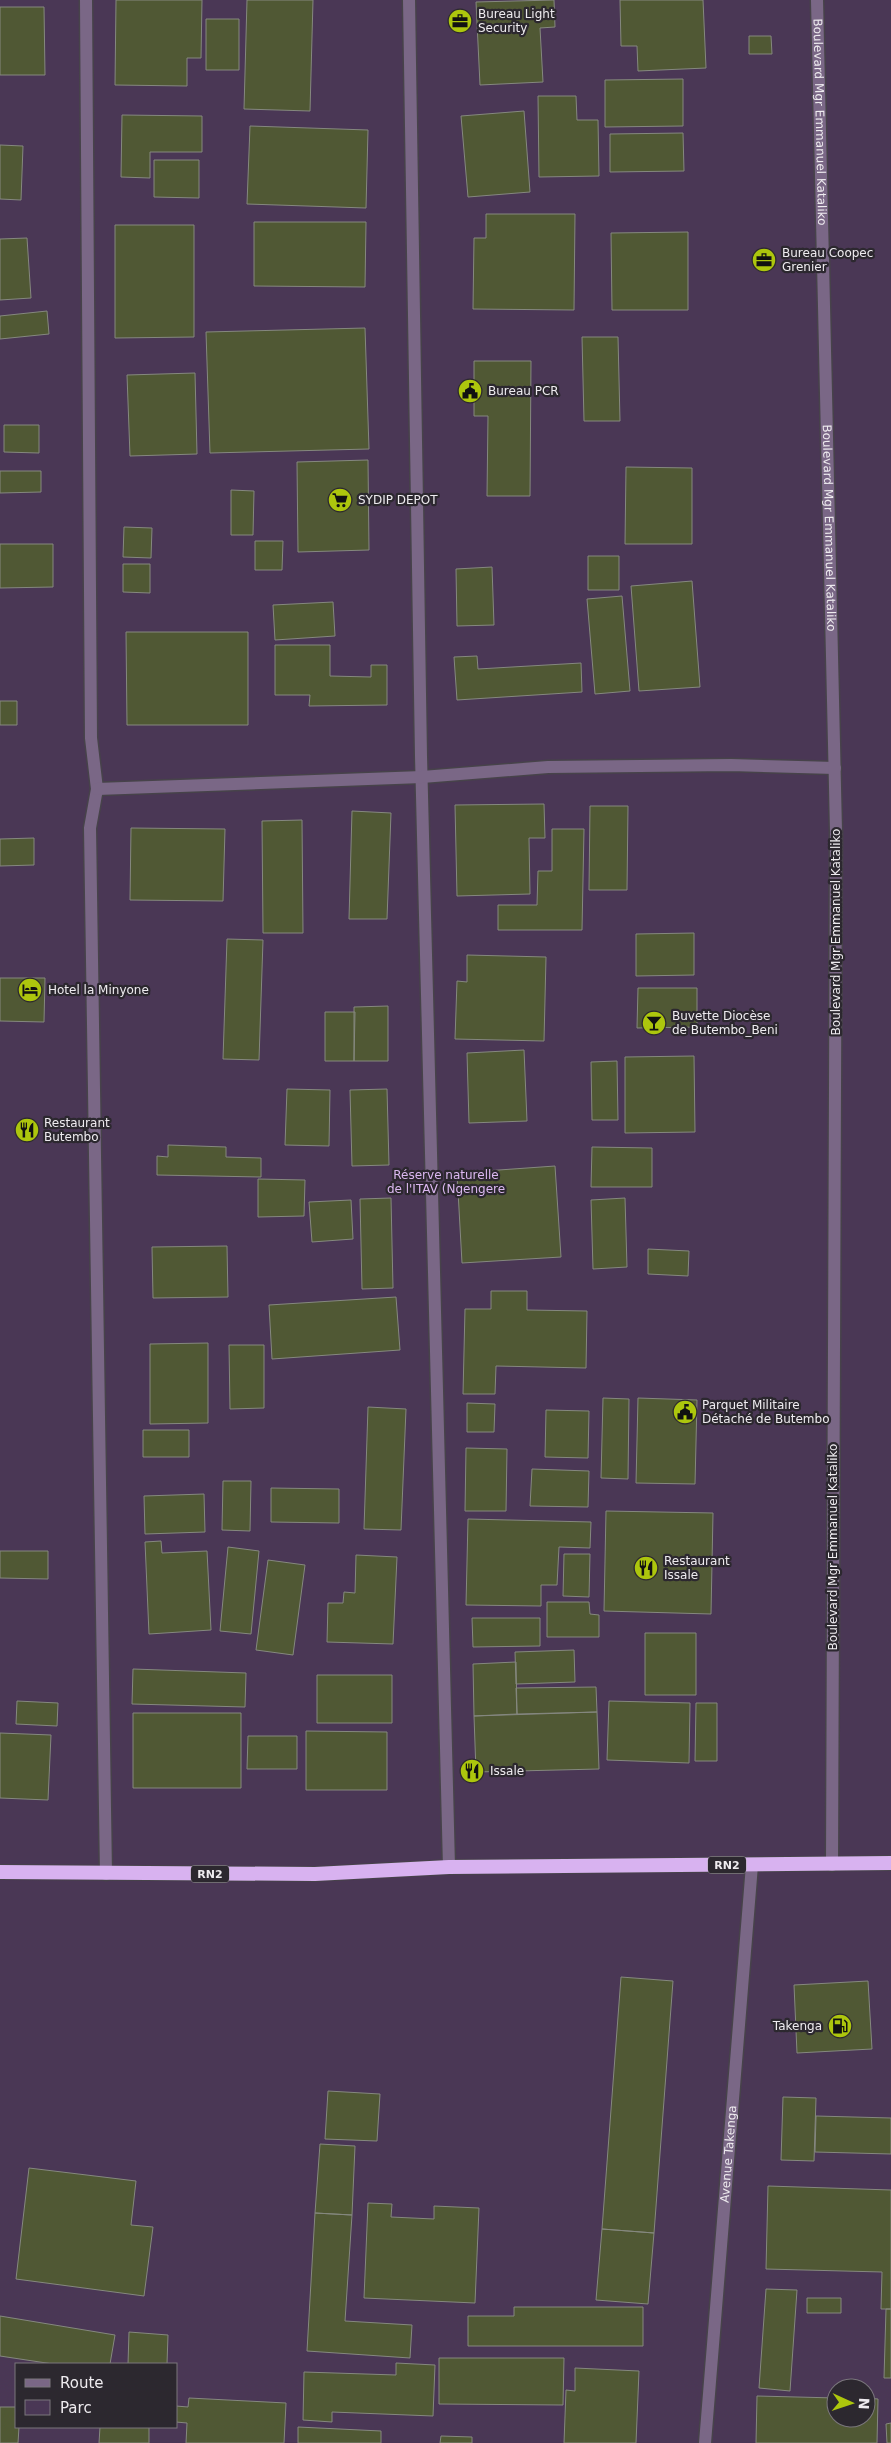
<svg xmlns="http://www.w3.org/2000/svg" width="891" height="2443" font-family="'DejaVu Sans',sans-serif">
<rect width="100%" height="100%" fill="#2c282f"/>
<!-- green -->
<path fill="#4a3755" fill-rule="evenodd" d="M0,0H891V2443H0ZM16,2364H176V2427H16ZM836,2388H866V2418H836Z"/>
<!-- building -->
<path fill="#505834" stroke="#85887f" d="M116,0H202L201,58H187V86L115,85Z
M247,0H313L310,111L244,109Z
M554,0L555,27L540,28L543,82L480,85L476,2Z
M620,0H703L706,68L638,71L637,46H621Z
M0,7H44L45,75H0Z
M206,19H239V70H206Z
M749,36H771L772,54H749Z
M683,79V126L605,127V80Z
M538,96H576L577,120H598L599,176L539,177Z
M524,111L530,192L468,197L461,116Z
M122,115L202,116V152H150V178L121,177Z
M250,126L368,130L366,208L247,204Z
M683,133L684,171L610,172V134Z
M0,145L23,146L21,200L0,199Z
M154,160H199V198L154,197Z
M486,214H575L574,310L473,309L474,238H486Z
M254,222H366L365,287L254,286Z
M115,225H194V337L115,338Z
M688,232V310H612L611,233Z
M27,238L31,298L0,300V239Z
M47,311L49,334L0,339V316Z
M365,328L369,449L210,453L206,332Z
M582,337H618L620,421H584Z
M474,361H531L530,496H487L488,416H474Z
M195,373L197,454L130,456L127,375Z
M4,425H39V453L4,452Z
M368,460L369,550L298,552L297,462Z
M626,467L692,468V544H625Z
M0,471H41V492L0,493Z
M231,490L254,491L253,535H231Z
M124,527L152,528L151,558L123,557Z
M255,541H283L282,570H255Z
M0,544H53V587L0,588Z
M588,556H619V590H588Z
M123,564H150V593L123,592Z
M492,567L494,625L457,626L456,569Z
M692,581L700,687L639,691L631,586Z
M622,596L630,691L595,694L587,599Z
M333,602L335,636L275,640L273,605Z
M126,632H248V725H127Z
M275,645H330V676L371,677V665H387V705L309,706L310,695H275Z
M477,656L478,669L581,663L582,692L457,700L454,657Z
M0,701H17V725H0Z
M544,804L545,838H529L530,894L457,896L455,805Z
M590,806H628L627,890H589Z
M352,811L391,813L387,919H349Z
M302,820L303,933H263L262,821Z
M131,828L225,829L223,901L130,900Z
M552,829H584L582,930H498V905H537L538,871H552Z
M34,838V865L0,866V839Z
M694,933V975L636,976V934Z
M227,939L263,940L259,1060L223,1059Z
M467,955L546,957L544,1041L455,1039L457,981L467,982Z
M0,978H45L44,1022L0,1021Z
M638,988H697V1027L637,1028Z
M388,1006V1061H354V1007Z
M325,1012H355L354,1061H325Z
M524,1050L527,1121L469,1123L467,1053Z
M694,1056L695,1132L625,1133V1057Z
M617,1061L618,1120H592L591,1062Z
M287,1089L330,1090L329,1146L285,1145Z
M387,1089L389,1165L352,1166L350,1090Z
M168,1145L226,1147V1157L261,1158V1177L157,1175V1156L168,1157Z
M592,1147L652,1148V1187H591Z
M555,1166L561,1257L462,1263L457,1173Z
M258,1179L305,1180L304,1216L258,1217Z
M391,1198L393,1288L362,1289L360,1199Z
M625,1198L627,1267L593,1269L591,1200Z
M351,1200L353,1239L312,1242L309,1202Z
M227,1246L228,1297L153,1298L152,1247Z
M648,1249L689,1251L688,1276L648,1274Z
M491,1291H527V1310L587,1311L586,1368L496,1366L495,1394H463L465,1309H491Z
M396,1297L400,1350L272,1359L269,1305Z
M208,1343V1423L150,1424V1344Z
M229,1345H264V1408L230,1409Z
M603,1398L629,1399L628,1479L601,1478Z
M638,1398L697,1400L695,1484L636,1483Z
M467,1403L495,1404L494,1432H467Z
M368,1407L406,1409L401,1530L364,1529Z
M546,1410L589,1411L588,1458L545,1457Z
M143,1430H189V1457H143Z
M466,1448L507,1449L506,1511H465Z
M532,1469L589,1471L588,1507L530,1506Z
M223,1481H251L250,1531L222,1530Z
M271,1488L339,1489V1523L271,1522Z
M204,1494L205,1532L145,1534L144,1496Z
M606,1511L713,1513L711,1614L604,1611Z
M468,1519L591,1522L590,1548L559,1547L557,1585H541V1606L466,1605Z
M161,1541L162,1553L207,1551L211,1630L149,1634L145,1542Z
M228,1547L259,1551L251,1634L220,1631Z
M0,1551H48V1579L0,1578Z
M564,1554H590L589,1597L563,1596Z
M356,1555L397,1557L393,1644L327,1642L328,1603H343L344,1592L355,1593Z
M268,1560L305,1565L293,1655L256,1650Z
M547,1602H589L590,1614L599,1615V1637H547Z
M472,1618H540V1646L473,1647Z
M645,1633H696V1695H645Z
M574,1650L575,1682L516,1684L515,1652Z
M516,1662L517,1714L474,1716L473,1664Z
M133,1669L246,1673L245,1707L132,1704Z
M317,1675H392V1723H317Z
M596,1687L597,1712L517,1714L516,1688Z
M17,1701L58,1703L57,1726L16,1724Z
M609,1701L690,1703L689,1763L607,1760Z
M696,1703H717V1761H695Z
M597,1712L599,1769L476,1772L474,1716Z
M133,1713H241V1788H133Z
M306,1731L387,1732V1790H306Z
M0,1733L51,1735L48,1800L0,1798Z
M248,1736H297V1769H247Z
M621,1977L673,1981L654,2233L602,2229Z
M868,1981L872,2049L797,2053L794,1985Z
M328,2091L380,2094L377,2141L325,2139Z
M783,2097L816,2098L814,2161L781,2160Z
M816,2116L891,2118V2154L815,2152Z
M320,2144L355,2146L352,2215L315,2213Z
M29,2168L136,2181L131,2225L153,2227L144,2296L16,2279Z
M768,2186L891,2190V2309H881L882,2272L766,2269Z
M368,2203L392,2204L391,2217L434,2219V2206L479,2208L475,2303L364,2298Z
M315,2213L352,2215L345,2321L412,2325L410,2358L307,2351Z
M602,2229L654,2233L648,2304L596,2300Z
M766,2289L797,2290L790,2391L759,2388Z
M807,2298H841V2313H807Z
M514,2307H643V2346H468V2316H514Z
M886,2309H891V2378H884Z
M0,2316L115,2335L110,2364H53L0,2356Z
M129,2332L168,2335L167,2364H128Z
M439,2358H564L563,2405L439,2404Z
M396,2363L435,2365L433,2416L332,2412V2422L303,2420L304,2372L396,2375Z
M575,2368L639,2371L636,2443H564L566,2390L575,2391Z
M757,2396L836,2398V2418H866V2398L878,2399L877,2443H756Z
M189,2398L286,2403L284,2443H186L187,2423L176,2422V2406L188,2407Z
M0,2407H16V2427H19L18,2443H0Z
M891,2423V2443H887L886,2424Z
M100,2427H149V2443H99Z
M298,2427L381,2431V2443H298Z
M441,2436L472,2437V2443H440Z"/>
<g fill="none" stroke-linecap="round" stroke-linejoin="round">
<!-- minor casing -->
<g stroke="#47434a" stroke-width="15">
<g id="minor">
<path d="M86,0L91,738L97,789L90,828L106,1874"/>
<path d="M409,0L421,756L449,1867"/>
<path d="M97,789L422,777L548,767L731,765L835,768"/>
<path id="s1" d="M705,2443L752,1865"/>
</g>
</g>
<!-- tertiary casing -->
<g stroke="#47434a" stroke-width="15">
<g id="tertiary">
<path id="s2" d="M817,0L836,831L832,1865"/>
</g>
</g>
<!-- trunk casing -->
<g stroke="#47434a" stroke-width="16">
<path id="trunk" d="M0,1872L315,1874L449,1867L891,1863"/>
</g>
<!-- minor -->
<use href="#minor" stroke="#7a6786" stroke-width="12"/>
<!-- tertiary -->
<use href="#tertiary" stroke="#7a6786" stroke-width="12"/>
<!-- trunk -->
<use href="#trunk" stroke="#d8b2f0" stroke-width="14"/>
</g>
<!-- icons -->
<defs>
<g id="office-disc" transform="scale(1.25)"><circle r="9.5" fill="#adc60d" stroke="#2c282f"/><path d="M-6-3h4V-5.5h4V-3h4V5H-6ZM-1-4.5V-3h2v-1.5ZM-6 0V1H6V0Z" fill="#111"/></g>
<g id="civic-disc" transform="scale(1.25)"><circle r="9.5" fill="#adc60d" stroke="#2c282f"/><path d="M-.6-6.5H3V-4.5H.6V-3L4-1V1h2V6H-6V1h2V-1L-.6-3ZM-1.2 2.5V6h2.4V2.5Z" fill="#111"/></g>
<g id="supermarket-disc" transform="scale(1.25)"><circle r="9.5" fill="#adc60d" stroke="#2c282f"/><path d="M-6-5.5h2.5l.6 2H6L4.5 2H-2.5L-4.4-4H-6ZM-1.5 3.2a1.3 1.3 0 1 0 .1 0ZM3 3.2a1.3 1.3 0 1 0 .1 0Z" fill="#111"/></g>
<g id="hotel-disc" transform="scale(1.25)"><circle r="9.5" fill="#adc60d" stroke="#2c282f"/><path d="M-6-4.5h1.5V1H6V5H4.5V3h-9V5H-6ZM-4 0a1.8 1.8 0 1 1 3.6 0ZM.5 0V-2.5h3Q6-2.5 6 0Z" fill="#111"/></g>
<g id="bar-disc" transform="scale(1.25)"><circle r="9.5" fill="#adc60d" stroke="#2c282f"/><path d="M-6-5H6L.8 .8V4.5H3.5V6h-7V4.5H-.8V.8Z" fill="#111"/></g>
<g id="restaurant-disc" transform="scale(1.25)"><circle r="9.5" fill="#adc60d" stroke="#2c282f"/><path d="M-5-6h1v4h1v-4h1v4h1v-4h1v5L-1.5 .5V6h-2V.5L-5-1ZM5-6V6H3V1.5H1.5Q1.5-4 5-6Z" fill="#111"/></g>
<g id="fuel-disc" transform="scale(1.25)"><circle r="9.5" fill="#adc60d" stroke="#2c282f"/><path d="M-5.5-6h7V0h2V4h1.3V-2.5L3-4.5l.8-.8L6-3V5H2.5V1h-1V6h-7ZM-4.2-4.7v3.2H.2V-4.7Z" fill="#111"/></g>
</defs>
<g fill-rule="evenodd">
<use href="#office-disc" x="460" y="21"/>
<use href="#office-disc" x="764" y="260"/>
<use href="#civic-disc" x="470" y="391"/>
<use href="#supermarket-disc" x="340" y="500"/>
<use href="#hotel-disc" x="30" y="990"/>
<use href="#bar-disc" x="654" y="1023"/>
<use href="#restaurant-disc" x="27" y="1130"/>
<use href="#civic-disc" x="685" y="1412"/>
<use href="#restaurant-disc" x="646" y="1568"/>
<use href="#restaurant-disc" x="472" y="1771"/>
<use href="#fuel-disc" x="840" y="2026"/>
</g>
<g text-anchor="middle" stroke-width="4.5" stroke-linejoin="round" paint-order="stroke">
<!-- shield labels -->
<g fill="#2c282f" stroke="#b4b0b5" stroke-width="1">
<rect x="708" y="1856.5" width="38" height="17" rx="4"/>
<rect x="191" y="1865.5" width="38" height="17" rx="4"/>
</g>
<g font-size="11" font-weight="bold" fill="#eeebef">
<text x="727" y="1869">RN2</text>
<text x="210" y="1878">RN2</text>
</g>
<!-- poi labels -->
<g font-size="12" fill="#eeebef" stroke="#2c282f" text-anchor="start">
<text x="478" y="18">Bureau Light<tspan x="478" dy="14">Security</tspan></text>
<text x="782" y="257">Bureau Coopec<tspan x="782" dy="14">Grenier</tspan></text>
<text x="488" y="395">Bureau PCR</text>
<text x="358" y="504">SYDIP DEPOT</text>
<text x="48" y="994">Hotel la Minyone</text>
<text x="672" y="1020">Buvette Diocèse<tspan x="672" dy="14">de Butembo_Beni</tspan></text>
<text x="44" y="1127">Restaurant<tspan x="44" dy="14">Butembo</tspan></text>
<text x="702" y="1409">Parquet Militaire<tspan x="702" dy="14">Détaché de Butembo</tspan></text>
<text x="664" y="1565">Restaurant<tspan x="664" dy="14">Issale</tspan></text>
<text x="490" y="1775">Issale</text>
<text x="822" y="2030" text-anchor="end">Takenga</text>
</g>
<!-- street labels -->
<g font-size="12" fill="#eeebef" stroke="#2c282f">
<text dy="4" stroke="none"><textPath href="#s2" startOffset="122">Boulevard Mgr Emmanuel Kataliko</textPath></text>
<text dy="4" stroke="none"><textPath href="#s2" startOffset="528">Boulevard Mgr Emmanuel Kataliko</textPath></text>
<text transform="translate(836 932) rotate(-90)" y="4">Boulevard Mgr Emmanuel Kataliko</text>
<text transform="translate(833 1547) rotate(-90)" y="4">Boulevard Mgr Emmanuel Kataliko</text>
<text dy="4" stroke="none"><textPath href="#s1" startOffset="290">Avenue Takenga</textPath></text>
</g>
<!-- park labels -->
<g font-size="12" fill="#dbb8f0" stroke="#2c282f">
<text x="446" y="1179">Réserve naturelle<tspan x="446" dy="14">de l'ITAV (Ngengere</tspan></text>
</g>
</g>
<!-- legend -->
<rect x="15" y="2363" width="162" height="65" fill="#2c282f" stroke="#7a767c"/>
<rect x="25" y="2379" width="25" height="8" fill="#7a6786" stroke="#7a767c"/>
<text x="60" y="2388" font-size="15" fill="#eeebef">Route</text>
<rect x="25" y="2400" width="25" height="15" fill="#4a3755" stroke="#7a767c"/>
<text x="60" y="2413" font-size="15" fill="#eeebef">Parc</text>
<!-- north arrow -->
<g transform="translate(851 2403) rotate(93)"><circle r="24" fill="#2c282f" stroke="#7a767c"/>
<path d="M0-4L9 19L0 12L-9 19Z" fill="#adc60d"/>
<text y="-8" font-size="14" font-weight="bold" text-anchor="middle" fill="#eeebef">N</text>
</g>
</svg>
